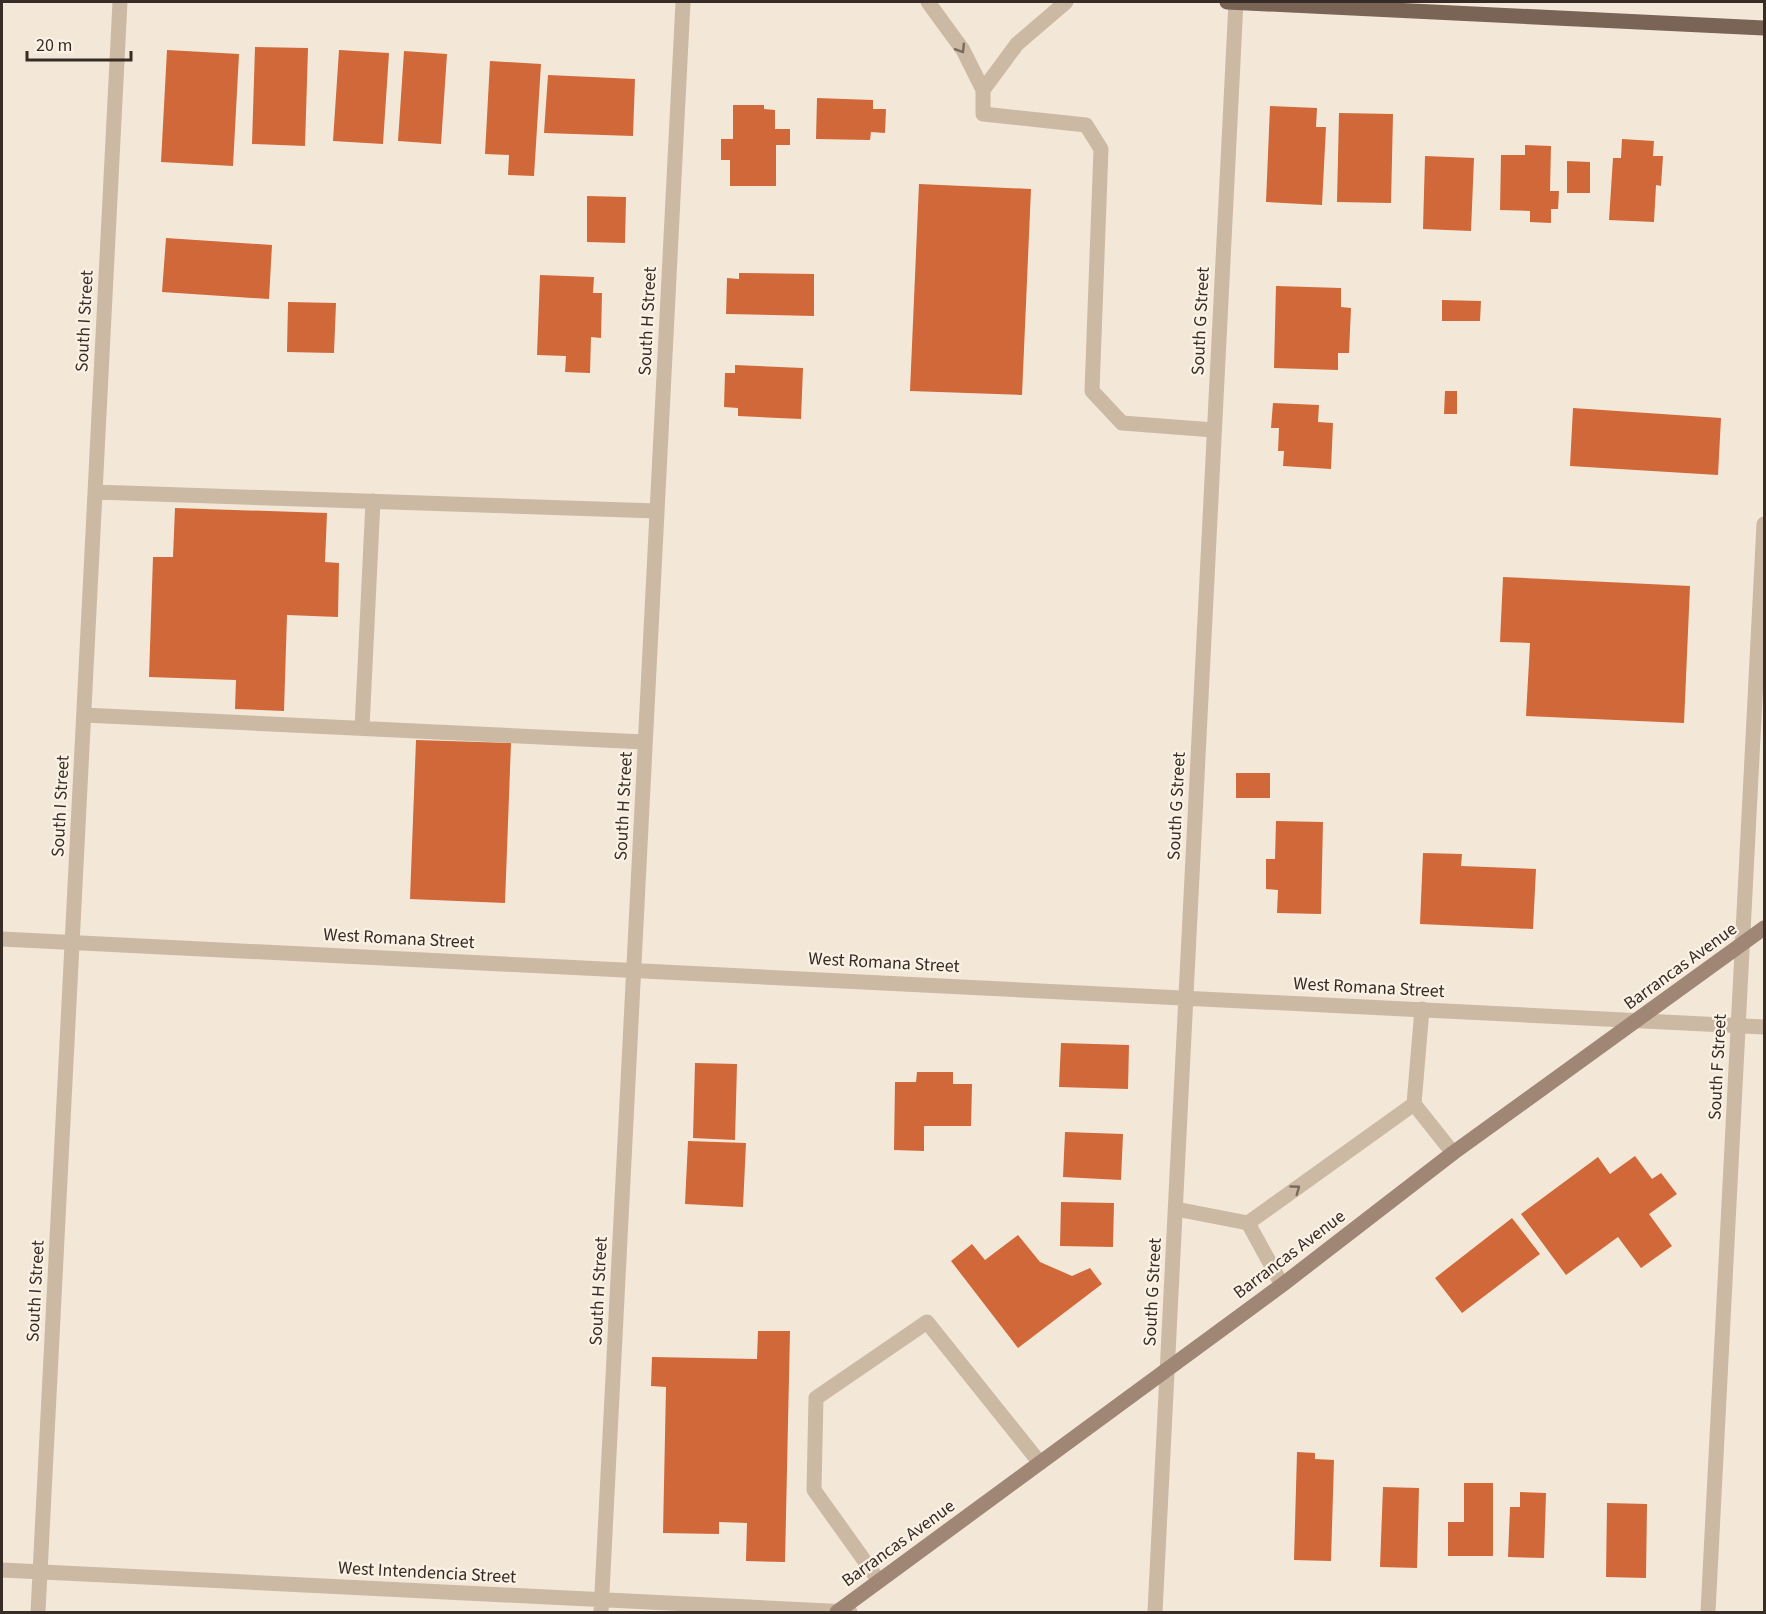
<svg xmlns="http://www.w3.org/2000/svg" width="1766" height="1614" font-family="'Source Sans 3',sans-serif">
<rect width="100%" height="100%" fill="#f3e8d8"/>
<!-- building -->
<path fill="#d06839" d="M255,47L308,48L305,146L252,144Z
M167,50L239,54L233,166L161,162Z
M339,50L389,53L383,144L333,141Z
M404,51L447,54L441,144L398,141Z
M490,61L541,64L534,176L508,175L509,155L485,154Z
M548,75L635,79L633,136L544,133Z
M817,98L873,100V109H886L885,133L871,132L870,140L816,139Z
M733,105H764V109L775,110V129H790V145H776V186H730V160H721V139H733Z
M1270,106L1317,108L1316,127H1326L1322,205L1266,202Z
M1339,113L1393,114L1391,203L1337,202Z
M1622,139L1654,141L1653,156H1663L1661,186L1656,185L1654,222L1609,220L1613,158H1621Z
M1525,145L1551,146L1550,191H1559L1558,209H1551V223L1530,222V211L1500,210L1501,155H1525Z
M1425,156L1474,158L1471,231L1423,229Z
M1567,161L1590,162V193H1567Z
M919,184L1031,189L1022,395L910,391Z
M587,196L626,197L625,243L587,242Z
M166,238L272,245L269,299L162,292Z
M739,273L814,274V316L726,314L727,278L739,279Z
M540,275L594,277L593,293H602L601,338L591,337L590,373L565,372L566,356L537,355Z
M1276,286L1341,288V307L1351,308L1349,353H1338V370L1274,368Z
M1442,300L1481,301L1480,321H1442Z
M288,302L336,303L334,353L287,352Z
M735,365L803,368L801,419L738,416V408L724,407L725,373H735Z
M1445,391H1457V414H1444Z
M1273,403L1319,405L1318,422L1333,423L1331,469L1283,466L1284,451H1278L1279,428H1271Z
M1573,408L1721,418L1718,475L1570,466Z
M175,508L327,513L325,562L339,563L338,617L287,615L284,711L235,709L236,680L149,677L153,557H173Z
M1503,577L1690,586L1684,723L1526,716L1530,643L1500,642Z
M416,740L511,743L505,903L410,899Z
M1236,773H1270V798H1236Z
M1276,821L1323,822L1321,914L1277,913L1278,890L1266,889V859H1275Z
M1423,853L1462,854L1461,866L1536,869L1533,929L1420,924Z
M1061,1043L1129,1045L1128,1089L1059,1087Z
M695,1063L737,1064L735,1140L693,1138Z
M917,1072H953V1084H972L971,1126H924V1151L894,1150L895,1082H916Z
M1065,1132L1123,1134L1121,1180L1063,1177Z
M688,1141L746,1143L743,1207L685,1204Z
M1635,1156L1652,1179L1661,1173L1677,1194L1649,1214L1672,1246L1641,1268L1618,1237L1566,1275L1521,1214L1598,1157L1610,1174Z
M1061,1202L1114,1203L1113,1247L1060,1246Z
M1512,1218L1540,1254L1462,1313L1435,1278Z
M1018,1235L1040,1262L1072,1276L1090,1268L1102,1284L1018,1348L951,1261L972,1244L985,1260Z
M758,1331H790L785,1562L746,1561L747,1523L719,1522V1534L663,1533L666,1387L651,1386L652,1357L757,1359Z
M1297,1452L1315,1453V1459L1334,1460L1331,1561L1294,1560Z
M1464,1483H1493V1556H1448V1522H1464Z
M1383,1487L1419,1488L1417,1568L1380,1567Z
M1520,1492L1546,1493L1544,1558L1508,1557L1510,1507H1520Z
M1607,1503L1647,1504L1646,1578L1606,1577Z"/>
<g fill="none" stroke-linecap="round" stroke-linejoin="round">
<!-- service -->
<path stroke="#ccb9a3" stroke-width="15" d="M928,2L963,50L983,90L1017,44L1066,2
M983,90V114L1086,125L1101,149L1092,391L1122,423L1214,430
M1422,1009L1414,1104L1453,1153
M1176,1209L1248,1223L1414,1104
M1248,1223L1282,1285
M879,1581L814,1490L816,1398L927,1322L1040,1463"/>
<!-- minor -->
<path stroke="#ccb9a3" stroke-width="15" d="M95,492L657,511
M84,715L645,742
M362,728L373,501
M2,939L1764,1027
M2,1570L850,1612
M38,1612L120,2
M601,1612L683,2
M1155,1612L1236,2
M1708,1612L1764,524"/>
<!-- secondary -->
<path stroke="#a08775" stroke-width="15" d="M837,1612L1282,1285L1453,1153L1764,928"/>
<!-- primary -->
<path stroke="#7a6455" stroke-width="15" d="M1227,2L1764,28"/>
</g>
<!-- one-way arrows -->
<defs><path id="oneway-chevron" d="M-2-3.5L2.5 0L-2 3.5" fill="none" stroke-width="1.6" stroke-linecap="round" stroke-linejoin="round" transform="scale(1.5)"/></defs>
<g stroke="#7a6b5e">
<use href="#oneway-chevron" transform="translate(961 49) rotate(58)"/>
<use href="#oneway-chevron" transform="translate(1296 1189) rotate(-36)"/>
</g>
<g text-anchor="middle" stroke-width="4.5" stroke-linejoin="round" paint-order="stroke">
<!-- street labels -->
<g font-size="18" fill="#372c26" stroke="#fbf2e5">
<text transform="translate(84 321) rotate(-87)" y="6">South I Street</text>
<text transform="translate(647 321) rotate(-87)" y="6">South H Street</text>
<text transform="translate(1200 321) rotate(-87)" y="6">South G Street</text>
<text transform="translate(60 806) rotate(-87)" y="6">South I Street</text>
<text transform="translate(623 806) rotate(-87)" y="6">South H Street</text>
<text transform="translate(1176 806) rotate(-87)" y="6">South G Street</text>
<text transform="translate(399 938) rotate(3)" y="6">West Romana Street</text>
<text transform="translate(884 962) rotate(3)" y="6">West Romana Street</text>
<text transform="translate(1680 966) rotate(-36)" y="6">Barrancas Avenue</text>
<text transform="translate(1369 987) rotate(3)" y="6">West Romana Street</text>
<text transform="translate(1717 1067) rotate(-87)" y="6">South F Street</text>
<text transform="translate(1289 1254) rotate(-37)" y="6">Barrancas Avenue</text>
<text transform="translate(35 1291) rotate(-87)" y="6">South I Street</text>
<text transform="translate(598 1291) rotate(-87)" y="6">South H Street</text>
<text transform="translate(1152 1292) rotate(-87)" y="6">South G Street</text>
<text transform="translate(898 1543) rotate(-36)" y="6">Barrancas Avenue</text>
<text transform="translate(427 1572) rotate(3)" y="6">West Intendencia Street</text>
</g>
</g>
<!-- border -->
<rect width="1766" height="1614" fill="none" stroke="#372c26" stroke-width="6"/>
<!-- scale -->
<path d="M27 51v9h104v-9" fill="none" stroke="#372c26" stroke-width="3"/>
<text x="36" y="51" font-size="18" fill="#372c26" stroke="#fbf2e5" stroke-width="4.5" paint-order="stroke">20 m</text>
</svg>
